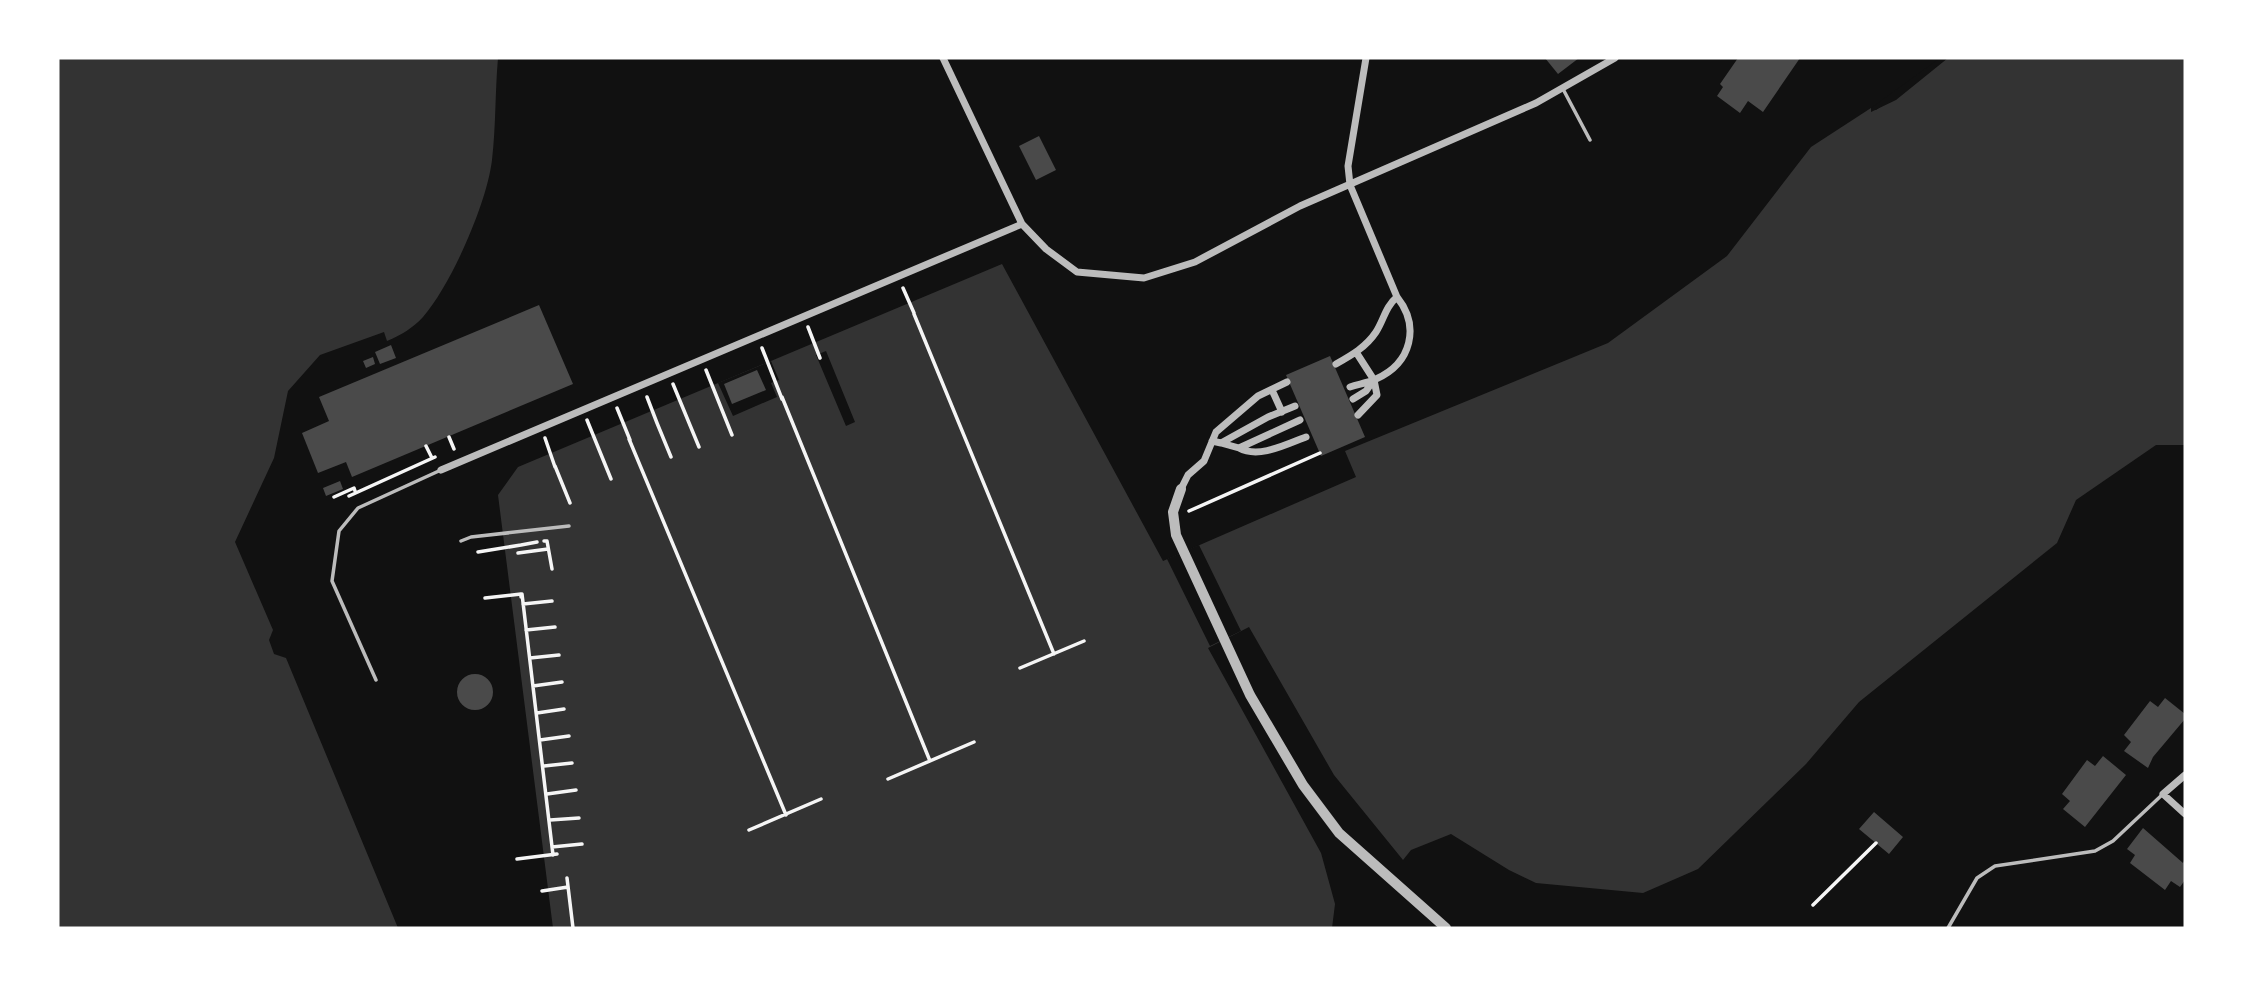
<svg xmlns="http://www.w3.org/2000/svg" width="2243" height="986" font-family="'PT Sans Narrow',sans-serif">
<rect width="100%" height="100%" fill="#111"/>
<!-- water -->
<path fill="#333" d="M58,58H498C495,92 496,126 492,160C487,203 451,285 423,317C413,328 401,335 387,341L384,332L320,355L288,391L274,458L235,542L273,630L269,640L274,654L286,658L398,928H58Z
M1946,58H2185V445H2156L2076,500L2057,543L1859,702L1806,764L1698,869L1643,893L1536,883L1509,870L1451,834L1411,850L1403,860L1334,775L1249,627L1208,648L1321,853L1335,904L1332,928H553L498,495L518,467L1002,264L1163,561L1356,477L1345,451L1608,343L1727,256L1811,147L1871,108L1876,110Z"/>
<!-- pier -->
<path fill="#111" d="M1940,58H1948L1896,100L1871,112V108Z
M826,351L855,422L846,426L816,355Z
M771,361L779,380L771,383L777,397L733,416L718,383Z
M1199,545L1241,631L1210,646L1167,559Z"/>
<!-- building -->
<path fill="#4a4a4a" d="M1545,58H1579L1558,74Z
M1738,58H1800L1763,112L1748,101L1740,113L1717,96L1723,87L1720,84Z
M1039,136L1056,170L1036,180L1019,146Z
M539,305L573,384L352,477L346,462L318,473L302,433L329,421L319,397Z
M391,345L396,358L380,364L375,352Z
M1330,356L1365,437L1321,456L1286,375Z
M373,357L375,364L366,368L363,361Z
M757,370L766,390L732,404L724,384Z
M340,481L343,489L326,496L323,488Z
M457 692a18 18 0 1 1 36 0a18 18 0 1 1-36 0Z
M2165,698L2185,714V719L2153,757L2148,768L2124,751L2131,742L2124,735L2150,701L2158,707Z
M2103,756L2126,775L2085,827L2063,809L2070,801L2062,794L2087,760L2095,766Z
M1874,812L1903,837L1889,854L1859,829Z
M2143,828L2183,863L2185,859V880L2180,887L2171,881L2165,890L2130,863L2135,855L2127,849Z"/>
<g fill="none" stroke-linecap="round" stroke-linejoin="round">
<!-- path -->
<path stroke="#f5f5f5" stroke-width="3.5" d="M903,288L914,313
M914,314L1054,654
M808,327L820,358
M762,348L782,399
M706,370L732,435
M673,384L699,447
M647,397L657,423
M782,397L930,761
M617,408L630,440
M587,420L611,479
M657,423L671,457
M449,437L454,449
M545,438L555,467
M629,439L786,815
M426,446L432,458
M555,466L570,503
M349,496L435,457
M334,497L354,488L355,491
M1189,511L1320,453
M544,541H547L552,569
M521,545L537,542
M478,552L521,545
M518,553L548,549
M522,594L553,855
M485,598L521,594V597
M523,604L552,601
M526,630L555,627
M530,658L559,655
M1020,668L1084,641
M533,686L562,682
M537,713L564,709
M540,740L569,736
M544,766L572,763
M888,779L974,742
M547,794L576,790
M550,820L579,818
M749,830L821,799
M552,847L582,844
M517,859L557,854
M567,878L573,928
M542,891L568,887
M1813,905L1876,843"/>
<!-- service -->
<path stroke="#bcbcbc" stroke-width="3.5" d="M1563,89L1590,140
M461,541L471,537L569,526
M376,680L332,581L339,531L358,508L441,470
M1948,928L1977,878L1995,866L2095,851L2113,841L2163,794"/>
<!-- minor -->
<path stroke="#bcbcbc" stroke-width="7" d="M943,58L1022,224L1046,249L1077,272L1144,278L1195,262L1300,206L1536,103L1615,58
M1356,352L1374,380L1377,395L1358,415
M1336,364C1352,355 1366,347 1376,332C1384,320 1385,307 1397,297
M1350,387C1359,384 1368,383 1376,379C1412,363 1420,326 1397,297L1350,185L1348,166L1366,58
M1272,390L1282,412
M1353,399L1366,391L1373,381
M1212,441L1221,443L1268,417L1295,406
M1221,443L1239,448L1300,420
M1239,448C1259,459 1287,444 1306,437
M441,470L1022,224
M1181,489L1188,475L1204,461L1216,432L1258,396L1287,382
M2185,775L2163,794L2185,814"/>
<!-- tertiary -->
<path stroke="#bcbcbc" stroke-width="10" d="M1181,489L1173,512L1176,535L1250,695L1303,785L1339,833L1446,928"/>
</g>
<!-- border -->
<rect width="2243" height="986" fill="none" stroke="#ffffff" stroke-width="119"/>
</svg>
